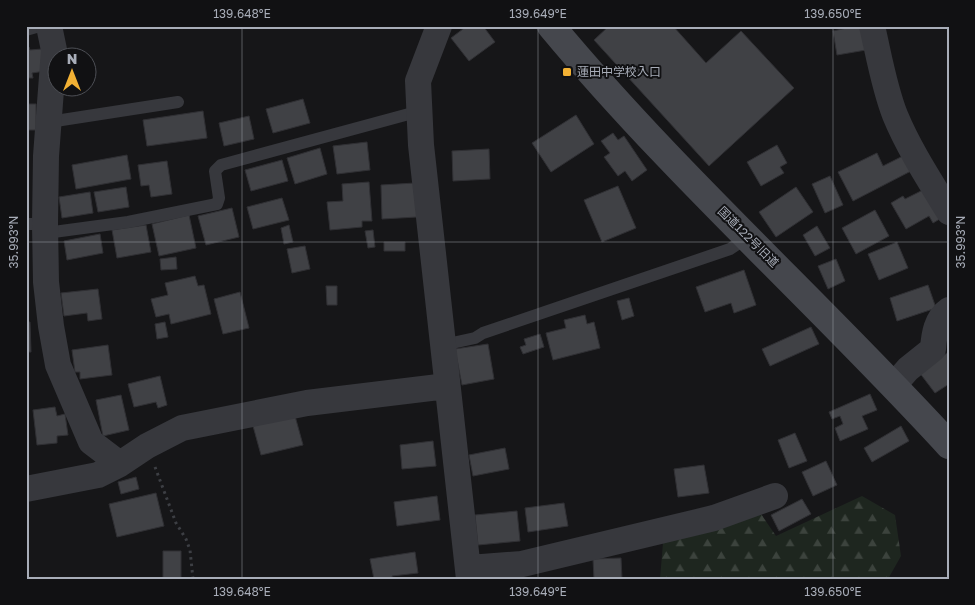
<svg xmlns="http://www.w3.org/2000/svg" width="975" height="605" font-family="'Golos Text','Noto Sans JP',sans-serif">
<defs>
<pattern id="forest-firs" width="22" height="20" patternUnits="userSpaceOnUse" patternTransform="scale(1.25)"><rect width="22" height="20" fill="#1e261f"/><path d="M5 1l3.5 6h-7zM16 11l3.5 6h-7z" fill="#3c433d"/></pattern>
</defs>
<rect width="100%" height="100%" fill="#161618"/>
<!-- forest -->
<path fill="url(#forest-firs)" d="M862,496L895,515L901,556L888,579H660L663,543L759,511L776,536Z"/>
<!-- building -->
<path fill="#404145" stroke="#303034" d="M467,26H483L495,42L469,61L451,38Z
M609,26H673L706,63L741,31L794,88L709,166L594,40Z
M856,26H862L866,50L837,55L833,31Z
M26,47H29L30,50L42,49L45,71L32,73L33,78H26Z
M303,99L310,123L273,133L266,109Z
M26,104H36V130H26Z
M203,111L207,138L147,146L143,120Z
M576,115L594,144L551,172L532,143Z
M249,116L254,139L224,146L219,123Z
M613,133L618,140L624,136L647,170L632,181L625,171L618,176L604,157L610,153L601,141Z
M367,142L370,170L337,174L333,146Z
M777,145L787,163L780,167L784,173L761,186L747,162Z
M320,148L327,174L295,184L287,158Z
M489,149L490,179L453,181L452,151Z
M877,153L883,166L903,156L911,171L853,201L838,172Z
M127,155L131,179L76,189L72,165Z
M282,160L288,181L251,191L245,170Z
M167,161L172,194L151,197L149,185L141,186L138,165Z
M830,176L843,205L825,213L812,184Z
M369,182L372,221H362V227L330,230L327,202L343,201L342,184Z
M415,183L417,217L382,219L381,185Z
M618,186L636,228L602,242L584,200Z
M126,187L129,207L98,212L94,192Z
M796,187L813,212L776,237L759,212Z
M923,190L943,217L933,223L929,216L906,229L891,203L903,196L905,199Z
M90,192L93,213L62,218L59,197Z
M282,198L289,220L253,229L247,207Z
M232,208L239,237L206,245L198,216Z
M875,210L889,236L856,254L842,228Z
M189,215L196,248L159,256L152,224Z
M146,225L151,252L117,258L112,230Z
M289,225L293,242L284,244L281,228Z
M817,226L830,248L815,256L803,235Z
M373,230L375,247L368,248L365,231Z
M100,234L103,253L67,260L64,241Z
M384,242H405V251H384Z
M897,242L908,268L879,280L868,254Z
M305,246L310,269L292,273L287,249Z
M176,257L177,269L161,270L160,259Z
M836,259L845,281L828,289L818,266Z
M744,270L756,305L734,313L731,303L705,312L696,287Z
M195,276L198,286L204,285L211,314L171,324L169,314L156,317L151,299L168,295L165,283Z
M928,285L936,308L897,321L890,298Z
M326,286H337V305H327Z
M98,289L102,319L88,321L87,313L64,316L61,293Z
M240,292L249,328L223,334L214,299Z
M629,298L634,316L622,320L617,301Z
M585,315L587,324L594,322L600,348L553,360L546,333L566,328L564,320Z
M26,322H30L31,352H26Z
M165,322L168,337L157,339L155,324Z
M811,327L819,344L770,366L762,349Z
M540,334L544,347L523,354L520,347L526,345L524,339Z
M488,344L494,379L462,385L455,349Z
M108,345L112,375L80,379V372H75L72,350Z
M947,353L949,355V384L935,393L919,372Z
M160,376L167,405L158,408L156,402L134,407L128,384Z
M870,394L877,410L862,416L868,429L840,441L835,428L843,424L840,416L832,419L829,412Z
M121,395L129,430L103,436L96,400Z
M55,407L57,416L65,414L68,435L57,436V443L37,445L33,410Z
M295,416L303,445L261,455L253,426Z
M901,426L909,441L872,462L864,448Z
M795,433L807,461L789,468L778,440Z
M433,441L436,466L402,469L400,445Z
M505,448L509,469L473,476L469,455Z
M826,461L837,485L813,496L802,472Z
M704,465L709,493L678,497L674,469Z
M136,477L139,489L121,494L118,482Z
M156,493L164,526L117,537L109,504Z
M437,496L440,520L397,526L394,502Z
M802,499L811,514L779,531L771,515Z
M564,503L568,526L528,532L525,508Z
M517,511L520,541L478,545L475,515Z
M163,551H181V579H163Z
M415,552L418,573L392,576L393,579H374L370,559Z
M621,558L622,579H594L593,559Z"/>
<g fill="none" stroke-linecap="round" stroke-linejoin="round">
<!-- path -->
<path stroke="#3d3f44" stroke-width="3" stroke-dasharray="2.5 4" stroke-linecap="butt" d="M155,467L176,523L186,539L190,550L193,579"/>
<!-- lane -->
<path stroke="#37383d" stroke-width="12" d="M26,30L40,26
M49,122L178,102
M26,224H45
M46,233L128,222L217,204L219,198L215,171L221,165L420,111
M443,345L475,338L483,333L730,249L748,237"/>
<!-- street -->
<path stroke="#37383d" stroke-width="26" d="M49,26L54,50L46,156L45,224L46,282L51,326L58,365L91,442L120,464
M439,26L418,81L421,145L469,579
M872,26C879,56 884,87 895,115C909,149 930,181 949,212
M894,385L908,369L933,349C934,335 936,319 949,310
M26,489L98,475L120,464L147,446L182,428L307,403L447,386
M469,568L522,564L714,518L775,496"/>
<!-- secondary -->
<path stroke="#45474d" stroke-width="28" d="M551,26C674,174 819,303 949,445"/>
</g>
<!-- ticks -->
<path fill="none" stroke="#a8adb8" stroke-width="1" stroke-opacity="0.45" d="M242,26V579M538,26V579M833,26V579M26,242H949"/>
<!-- markers -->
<rect fill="#f2b134" stroke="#111113" stroke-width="2" x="562" y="67" width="10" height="10" rx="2.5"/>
<g text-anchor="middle" stroke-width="4" stroke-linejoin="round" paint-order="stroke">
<!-- poi labels -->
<g font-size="12" fill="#a8adb8" stroke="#111113" text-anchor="start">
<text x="577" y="76">蓮田中学校入口</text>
</g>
<!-- street labels -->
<g font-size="12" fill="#a8adb8" stroke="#111113">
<text transform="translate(748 237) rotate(45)" y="4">国道122号旧道</text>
</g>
</g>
<!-- border -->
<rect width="975" height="605" fill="none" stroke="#111113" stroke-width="55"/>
<!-- north arrow -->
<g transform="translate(72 72)"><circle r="24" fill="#111113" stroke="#4d4f55"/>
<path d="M0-4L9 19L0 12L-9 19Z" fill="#f2b134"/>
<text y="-8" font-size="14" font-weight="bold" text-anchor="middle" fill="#a8adb8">N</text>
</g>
<rect x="28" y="28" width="920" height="550" fill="none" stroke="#a8adb8" stroke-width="2"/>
<g font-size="12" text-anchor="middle" fill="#a8adb8">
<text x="242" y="18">139.648°E</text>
<text x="538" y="18">139.649°E</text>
<text x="833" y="18">139.650°E</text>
<text transform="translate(14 242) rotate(-90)" y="4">35.993°N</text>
<text transform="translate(961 242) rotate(-90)" y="4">35.993°N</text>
<text x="242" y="596">139.648°E</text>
<text x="538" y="596">139.649°E</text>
<text x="833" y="596">139.650°E</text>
</g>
</svg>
